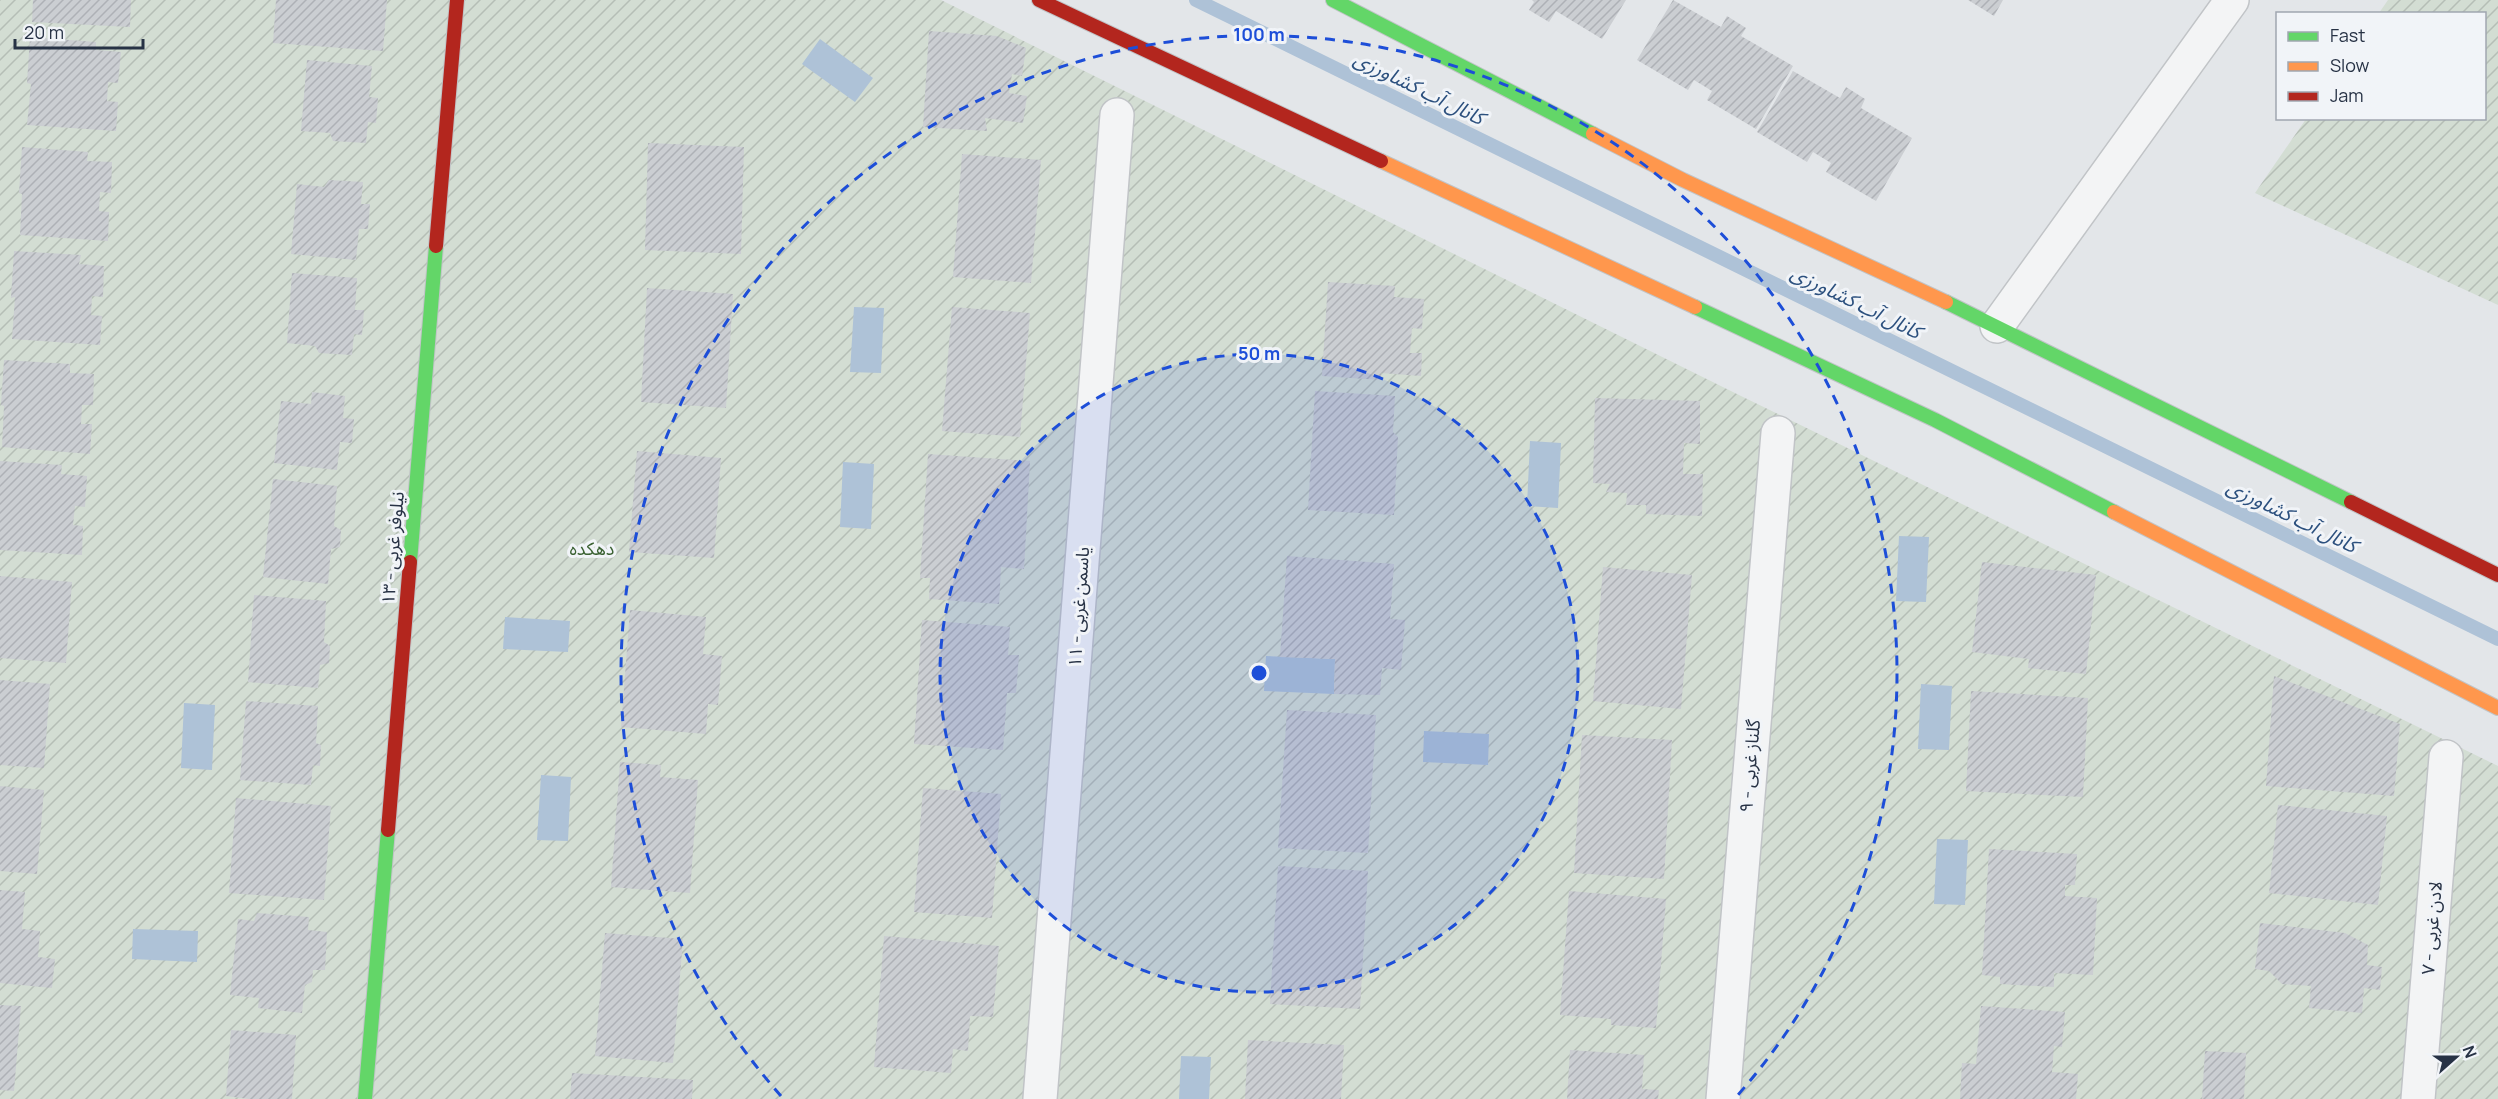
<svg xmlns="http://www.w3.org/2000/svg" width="2498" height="1099" font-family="Manrope,'Noto Sans Arabic',sans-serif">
<defs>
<pattern id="garden-furrows" width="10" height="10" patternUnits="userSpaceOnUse" patternTransform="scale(1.5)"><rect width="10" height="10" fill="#d3ddd3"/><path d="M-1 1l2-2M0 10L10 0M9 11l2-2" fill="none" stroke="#b5beb6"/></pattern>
<pattern id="building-hatch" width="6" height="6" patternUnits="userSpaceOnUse" patternTransform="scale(1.5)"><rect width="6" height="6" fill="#cbced2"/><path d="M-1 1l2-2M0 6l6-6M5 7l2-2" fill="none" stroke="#aeb1b6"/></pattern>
</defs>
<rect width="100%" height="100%" fill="#e3e6e9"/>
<!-- garden -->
<path fill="url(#garden-furrows)" d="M0,0H941L1741,396L2498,766V1099H0Z
M2388,0H2498V305L2255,193L2306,119L2484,118V14L2379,13Z"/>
<!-- water -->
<path fill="#aec2d7" d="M820,39L873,78L855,102L802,64Z
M854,307L884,308L881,373L850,372Z
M1530,441L1561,443L1558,508L1527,506Z
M843,462L874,464L871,529L840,527Z
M1899,536L1929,537L1926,602L1896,601Z
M505,617L570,621L568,652L503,649Z
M1266,656L1335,659L1334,694L1264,691Z
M1921,684L1952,686L1949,750L1918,749Z
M184,703L215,705L212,770L181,768Z
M1424,731L1489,734L1488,765L1423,762Z
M541,775L571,777L568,841L537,840Z
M1937,839L1968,840L1965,905L1934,904Z
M133,929L198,931L197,962L132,959Z
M1181,1056L1211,1057L1209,1099H1179Z"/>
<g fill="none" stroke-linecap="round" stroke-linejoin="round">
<!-- stream -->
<path stroke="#aec2d7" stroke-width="14" d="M1196,0L2498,639"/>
</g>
<!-- building -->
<path fill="url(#building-hatch)" d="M33,0H131L130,27L32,22Z
M276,0H387L383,51L273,43Z
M1532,0H1626L1602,39L1556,11L1549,22L1529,10L1534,2Z
M1673,0L1721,27L1727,16L1746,28L1741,36L1793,66L1756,129L1707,100L1712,91L1694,80L1688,90L1637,60Z
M1968,0H2003L1994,16Z
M929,31L997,36L1026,48L1022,76L1012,74L1009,93L1027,96L1023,123L985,118L987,131L923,127Z
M30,37L96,42V50L121,52L118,83L108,82L107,101L118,102L116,131L27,125L31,84L27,83Z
M307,60L372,66L369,97L378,98L376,123L368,122L366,143L333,141L330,133L301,131Z
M1793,71L1840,98L1846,87L1865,99L1861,108L1912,138L1876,201L1826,172L1831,163L1813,152L1807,162L1757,132Z
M648,143L744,147L741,254L645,250Z
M22,147L88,152L87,161L112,162L111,193L100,192L99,211L109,212L108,241L20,235L22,194L19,193Z
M962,154L1041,160L1031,283L953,277Z
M329,180L363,182L361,204H370L368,229H359L356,260L291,254L297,184L324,187Z
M14,251L81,255L79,264L104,266L103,297L92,296L91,315L102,316L100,345L12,339L15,297L11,298Z
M292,273L357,278L355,310H364L362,335L354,334L352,355L319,353L315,346L287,343Z
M1328,282L1395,286L1394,297L1424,299L1422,329L1412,328L1410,353H1422L1421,376L1381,373V380L1322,376Z
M647,288L733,294L726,408L641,402Z
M952,307L1030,313L1020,437L942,431Z
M4,360L70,364V373L94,374L93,405H82L81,424H92L90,454L2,447L4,406L1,405Z
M1315,391L1395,396L1393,432L1398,437L1394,515L1308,510Z
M312,392L345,396L343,418L354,419L352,443L340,442L337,470L274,463L281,401L311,404Z
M1595,398L1700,401V444L1684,443L1683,474H1703L1702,516L1646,514V505H1626L1627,493L1606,492L1610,484L1593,483Z
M637,451L721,458L714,558L629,552Z
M928,454L1030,461L1024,569L1001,567L999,604L929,599L930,578H920Z
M0,461L62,465L61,474L87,476L85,507L75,506L73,525L83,526L82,555L0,550Z
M273,479L337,486L334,526L341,530L340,547L331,549L328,584L263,577Z
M1287,556L1394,564L1390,619L1405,620L1401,670L1382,668L1380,695L1334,694L1335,659L1280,657Z
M1982,562L2096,575L2086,674L2028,668L2029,659L1972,652Z
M1603,567L1692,575L1681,709L1593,701Z
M0,576L72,582L66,663L0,658Z
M254,595L326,601L324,642L330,646L329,663L320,665L318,688L248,682Z
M630,610L706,617L703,654L722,656L718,705L708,704L706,734L621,727Z
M922,620L1010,627L1008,655H1019L1016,693H1007L1003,750L914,744Z
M2274,676L2400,724L2394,796L2266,786Z
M0,680L50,684L44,768L0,765Z
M1971,691L2088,698L2083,797L1966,791Z
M246,701L318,706L316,743L321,745L320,766L313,765L311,785L240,780Z
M1287,710L1376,715L1368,853L1278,848Z
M1582,735L1672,740L1664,879L1574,873Z
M620,762L661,765L660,777L698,780L690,893L611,887Z
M0,786L44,790L37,874L0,871Z
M923,788L1001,794L992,918L914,912Z
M236,798L331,806L324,900L229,893Z
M2278,805L2387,816L2378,905L2269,893Z
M1989,849L2077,854L2075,885H2065V896L2097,898L2093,975L2054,973V987L2000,984V977L1982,975Z
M1278,866L1368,871L1360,1009L1270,1004Z
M0,890L25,892L22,929L40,931L38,957L55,959L52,988L0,983Z
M1569,891L1666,899L1656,1028L1611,1025V1019L1560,1015Z
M257,913L309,917L308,930L327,932L325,970H313L312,982L305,985L302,1013L258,1008L259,998L230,995L238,919L254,921Z
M2260,923L2345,933L2368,945L2367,965L2382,967L2380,990L2364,988L2362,1013L2309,1008L2311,986L2282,984L2269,971L2255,969Z
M605,933L683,939L673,1063L595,1056Z
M884,936L999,946L993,1017L970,1016L968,1051L953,1049L951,1073L874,1067Z
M0,1005L21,1006L14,1091L0,1090Z
M1981,1006L2065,1012L2062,1047L2054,1046L2052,1072L2078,1074L2076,1099H1960L1962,1063L1976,1064Z
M231,1030L296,1035L292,1099H249L226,1096Z
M1248,1040L1344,1045L1341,1099H1245Z
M1570,1050L1644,1055L1642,1089L1659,1090L1658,1099H1567Z
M2205,1051L2246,1053L2244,1099H2202Z
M572,1073L693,1080L692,1099H570Z"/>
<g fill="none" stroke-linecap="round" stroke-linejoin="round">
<!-- street casing -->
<g stroke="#c1c4c7" stroke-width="36">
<path id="street" d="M1997,326L2232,0
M1040,1099L1117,115
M1723,1099L1778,433
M2418,1099L2446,757"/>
</g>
<!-- fast casing -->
<g stroke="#c1c4c7" stroke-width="16">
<path id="fast" d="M1333,0L1593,134
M1946,302L2351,502
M1695,307L1935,420L2114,512
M410,562L436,246
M365,1099L388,830"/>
</g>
<!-- slow casing -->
<g stroke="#c1c4c7" stroke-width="16">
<path id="slow" d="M1593,134L1683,180L1946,302
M1381,161L1695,307
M2114,512L2498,708"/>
</g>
<!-- jam casing -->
<g stroke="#c1c4c7" stroke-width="16">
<path id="jam" d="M1039,0L1381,161
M436,246L457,0
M2351,502L2498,575
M388,830L410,562"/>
</g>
<!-- street -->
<use href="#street" stroke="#f3f4f5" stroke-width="33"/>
<!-- fast -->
<use href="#fast" stroke="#63d668" stroke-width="14"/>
<!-- slow -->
<use href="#slow" stroke="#ff974d" stroke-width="14"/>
<!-- jam -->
<use href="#jam" stroke="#b3261e" stroke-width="14"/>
</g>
<!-- distance rings -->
<circle cx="1259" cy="673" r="319" fill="#1d4ed8" fill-opacity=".12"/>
<g fill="none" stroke="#1d4ed8" stroke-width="3" stroke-dasharray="10 8">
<circle cx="1259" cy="673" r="319"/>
<path d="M781 1096A638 638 0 1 1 1737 1096"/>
</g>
<g text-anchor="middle" stroke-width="6" stroke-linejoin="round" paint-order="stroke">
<!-- street labels -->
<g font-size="18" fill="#273245" stroke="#f1f4f8">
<text transform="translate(393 548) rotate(-85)" y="6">نیلوفر غربی - ۱۳</text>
<text transform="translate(1079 607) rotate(-86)" y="6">یاسمن غربی - ۱۱</text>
<text transform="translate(1750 766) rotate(-85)" y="6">گلناز غربی - ۹</text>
<text transform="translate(2432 928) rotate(-85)" y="6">لادن غربی - ۷</text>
</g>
<!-- park labels -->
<g font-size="18" fill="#3b6233" stroke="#f1f4f8">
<text x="592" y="555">دهکده</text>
</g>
<!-- water labels -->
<g font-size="20" font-style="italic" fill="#2c507e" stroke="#f1f4f8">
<text transform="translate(1419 88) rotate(26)" y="7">کانال آب کشاورزی</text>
<text transform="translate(1856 302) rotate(26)" y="7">کانال آب کشاورزی</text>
<text transform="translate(2292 516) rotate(26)" y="7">کانال آب کشاورزی</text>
</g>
</g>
<circle cx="1259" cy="673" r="9" fill="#1d4ed8" stroke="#f1f4f8" stroke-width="3"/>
<g font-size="18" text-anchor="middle" font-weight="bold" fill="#1d4ed8" stroke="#f1f4f8" stroke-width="6" stroke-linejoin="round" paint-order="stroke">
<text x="1259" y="41">100 m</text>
<text x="1259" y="360">50 m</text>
</g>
<!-- legend -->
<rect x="2276" y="12" width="210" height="108" fill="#f1f4f8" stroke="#a0a6b0" stroke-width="1.5"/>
<rect x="2288" y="32" width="30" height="9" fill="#63d668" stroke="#a0a6b0" stroke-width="1.5"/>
<text x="2330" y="42" font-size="18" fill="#273245">Fast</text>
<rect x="2288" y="62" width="30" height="9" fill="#ff974d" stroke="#a0a6b0" stroke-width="1.5"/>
<text x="2330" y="72" font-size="18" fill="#273245">Slow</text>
<rect x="2288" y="92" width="30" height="9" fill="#b3261e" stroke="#a0a6b0" stroke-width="1.5"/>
<text x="2330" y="102" font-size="18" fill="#273245">Jam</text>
<!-- north arrow -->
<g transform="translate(2456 1057) rotate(69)" stroke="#f1f4f8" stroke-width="4.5" paint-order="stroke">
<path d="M0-4.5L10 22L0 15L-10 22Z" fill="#273245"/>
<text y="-9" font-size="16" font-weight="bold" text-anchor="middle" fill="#273245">N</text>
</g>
<!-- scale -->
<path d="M15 39v9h128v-9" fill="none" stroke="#273245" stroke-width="3"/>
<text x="24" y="39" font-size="18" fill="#273245" stroke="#f1f4f8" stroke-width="4.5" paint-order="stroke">20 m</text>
</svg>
